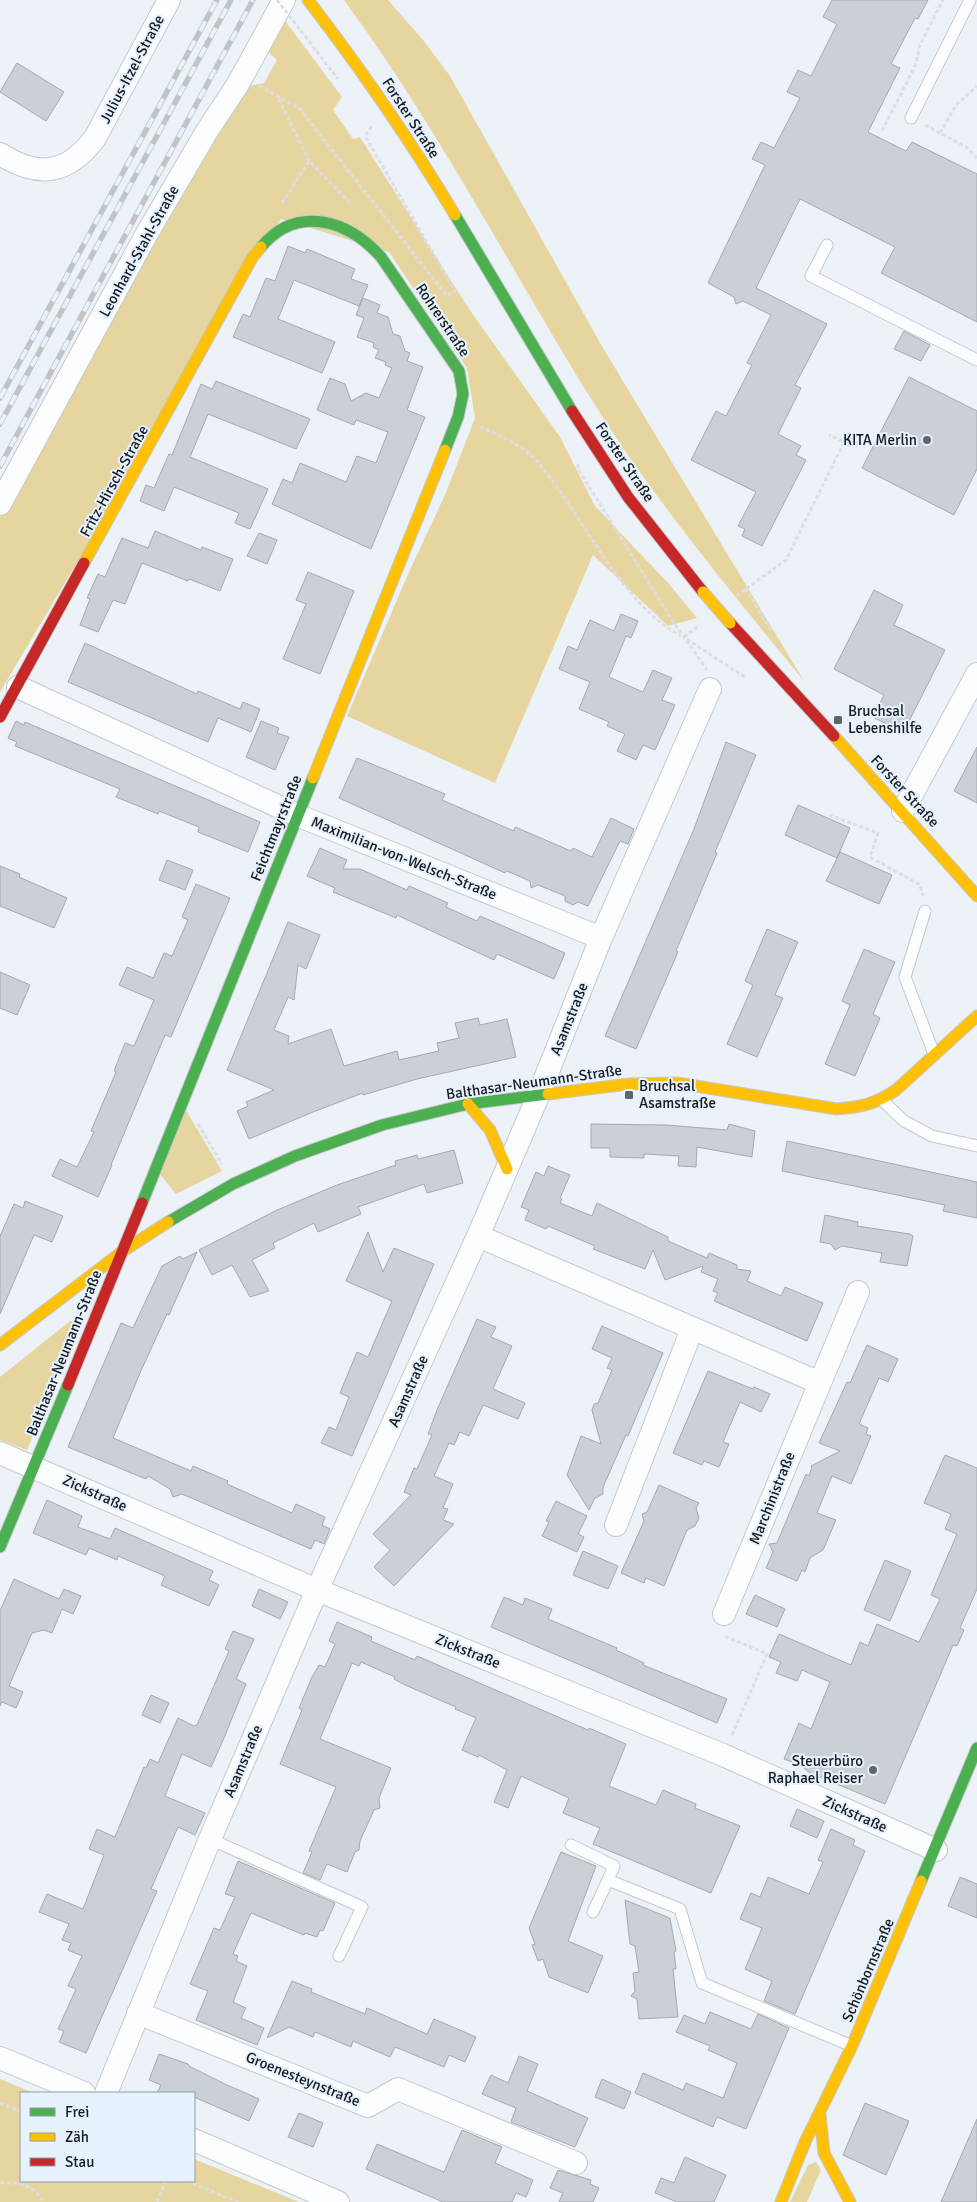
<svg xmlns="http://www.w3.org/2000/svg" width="977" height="2202" font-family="Signika,sans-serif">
<rect width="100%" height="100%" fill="#ecf2f8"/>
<!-- green -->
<path fill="#e7d59f" d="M344,0H388L423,40L450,76L603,348L804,681C728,588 651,496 588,394C507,262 436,125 344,0Z
M283,18L342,97L333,110L353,139L360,137L469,309L560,437L595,506L669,584L697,618L668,626L593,555L495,783L347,716L409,572L445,495L475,418L467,368L389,252L281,219L0,692V517L211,134L244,87L264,83L277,60L266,50Z
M184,1107L222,1171L176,1194L159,1173Z
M70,1321L80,1323L27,1450L0,1440V1377Z
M0,2079L34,2093H21V2181H194V2159L299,2202H0Z
M816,2162L821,2170L807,2202H790L808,2165Z"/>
<!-- building -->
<path fill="#cbd0d6" stroke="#a3a9ae" d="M832,0H928L918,19L915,18L891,64L900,68L868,132L906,151L912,142L977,174V322L881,273L895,247L800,199L756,288L827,324L795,385L801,388L778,434L801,446L796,455L806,460L762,546L742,536L745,529L738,526L756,492L691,460L716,411L726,416L752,365L747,363L771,315L743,301L736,304L734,297L708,283L765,165L752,159L761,142L774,148L800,98L787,92L798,70L811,76L837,24L823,17Z
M17,63L64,92L46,121L0,92Z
M288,246L305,253L307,249L355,269L351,279L368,285L359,306L294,280L278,319L335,342L322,373L233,337L243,314L250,317L266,278L275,281Z
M363,298L380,305L377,313L388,317L393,334L400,336L405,351L410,353L407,361L423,367L407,410L425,417L371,549L272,504L283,479L292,483L300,463L346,482L357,456L376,463L388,432L356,420L354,425L317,410L330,378L345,384L351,401L366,393L379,398L392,368L385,365L386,362L375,358L379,350L373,347L374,343L357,337L364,318L356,315Z
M904,331L930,345L921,361L894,349Z
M909,377L977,411V469L954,515L862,468Z
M216,381L310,419L296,449L208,414L190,457L268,489L250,529L235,523L239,513L174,487L164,511L140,501L146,485L154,488L169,454L172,455L201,384L212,389Z
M155,531L201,550L202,547L233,559L220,591L189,579L188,581L142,563L125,604L113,600L98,632L80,625L90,599L87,598L98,574L105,577L122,538L148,548Z
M259,533L277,540L267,564L247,556Z
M308,572L354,591L320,674L283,659L306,604L296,600Z
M874,590L903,605L894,625L945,650L903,733L873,717L884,695L834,669Z
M621,614L638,621L631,638L626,636L609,677L643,692L653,670L672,678L662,700L675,705L655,750L643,745L636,760L617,751L625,734L607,726L609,722L579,709L590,682L559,669L568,646L577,650L590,620L614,631Z
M85,643L197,694L198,691L240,709L243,702L260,709L251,732L218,718L208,742L68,682Z
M16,721L24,725L25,722L260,822L248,852L198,832L199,827L159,811L158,814L116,797L120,789L15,746L17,742L8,738Z
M261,721L279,728L277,733L289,737L275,770L246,757Z
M726,742L756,755L715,852L717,853L676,951L678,952L636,1049L605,1036L694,829Z
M977,747V803L954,791Z
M357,758L445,794L442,800L514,831L515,827L571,851L573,848L592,857L611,818L634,829L628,844L620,841L588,906L578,902L573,905L565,901V896L538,885L531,888L530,881L507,871L505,873L339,798Z
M798,805L850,828L837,858L785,835Z
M320,848L347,860L343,869H360L407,890L409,886L448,903L446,907L477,921L480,916L565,953L554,979L497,954L494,960L397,915L396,918L333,892L335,888L307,876Z
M840,852L892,875L879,904L826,881Z
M167,860L193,870L185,890L159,880Z
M0,866L20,874L19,877L67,898L54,928L0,906Z
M196,884L230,898L171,1037L165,1035L111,1165H112L98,1197L52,1176L60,1159L77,1167L94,1132L91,1131L116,1072L114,1071L125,1043L134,1046L154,1000L119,985L127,967L153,978L164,953L172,956L188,920L182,917Z
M288,922L320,935L306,969L298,965L294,1000L288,997L274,1030L289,1036L288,1044L331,1029L344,1066L397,1051L399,1060L439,1051L437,1043L459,1038L455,1023L478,1018L480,1025L507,1019L516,1057L417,1079L363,1095V1093L313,1112L249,1139L237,1111L248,1106L246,1102L274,1090L227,1070Z
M767,929L798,942L775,995L783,998L757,1057L727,1044L753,985L745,981Z
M864,949L895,962L873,1014L880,1018L855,1076L825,1064L850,1005L842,1001Z
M0,972L30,985L17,1015L0,1008Z
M591,1124L666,1125L727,1130L729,1124L755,1131L752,1157L697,1147L696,1167L678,1166L679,1156L644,1154V1158L610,1157V1148H591Z
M787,1141L977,1182V1218L943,1211L945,1205L782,1171Z
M454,1150L463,1183L427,1193L424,1184L358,1207L361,1214L318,1232L314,1223L273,1243L275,1248L252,1260L269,1291L250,1297L232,1265L212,1275L199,1250L277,1210L337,1185L396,1165L395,1161L417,1155L418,1159Z
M548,1166L570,1175L560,1198L562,1199L560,1203L592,1216L597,1203L668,1237V1241L707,1258L709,1253L737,1265V1269L751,1271L747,1281L781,1296L785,1287L823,1303L807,1341L714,1301L718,1293L713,1291L718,1279L701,1272L703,1266L665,1280L653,1250L645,1269L593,1249L595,1246L548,1226L546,1229L525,1220L529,1210L521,1207L536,1172L544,1176Z
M25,1201L63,1216L52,1242L34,1235L0,1314V1236L14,1204L23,1208Z
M825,1215L858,1222L857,1226L910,1234L913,1236L907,1266L880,1262L882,1253L842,1246L835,1250L831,1244L820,1242Z
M368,1232L383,1272L394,1248L434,1264L352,1456L321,1443L329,1427L336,1430L349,1397L340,1393L357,1352L368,1357L392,1301L346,1281Z
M197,1252L169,1315L167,1314L140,1373L113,1438L191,1471L193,1466L228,1481L227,1484L292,1513L296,1504L325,1517L322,1525L330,1529L324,1544L315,1540L311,1549L182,1494L173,1497L170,1489L148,1476L146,1479L68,1447L121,1323L133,1328L162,1266L180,1256L183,1259Z
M477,1319L496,1327L491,1337L512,1346L493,1389L525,1403L518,1419L483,1405L469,1436L460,1432L454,1445L449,1443L434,1476L453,1484L443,1508L448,1509L443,1520L454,1524L394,1586L374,1567L390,1550L373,1534L411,1495L404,1492L414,1468L417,1469L432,1435L428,1434L437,1410Z
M602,1326L663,1353L628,1436L626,1435L603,1487V1494L595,1498L589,1510L567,1475L581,1436L601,1444L592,1410L594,1404L598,1403L612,1370L607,1368L612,1358L592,1349Z
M867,1345L898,1359L888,1382L879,1378L859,1424L868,1428L866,1434L871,1436L851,1484L832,1476L817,1513L836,1520L823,1550L810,1558L805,1572L802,1570L797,1581L766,1568L773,1552L769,1544L777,1543L806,1474L809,1476L812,1467L811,1466L840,1451L819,1443L847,1382L850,1383Z
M708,1371L753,1389L754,1387L770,1394L761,1412L740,1402L723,1442L729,1444L719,1467L704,1461L702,1465L673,1453Z
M945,1455L977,1468V1589L960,1628L964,1630L957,1646L953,1645L885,1804L810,1773L800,1765L784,1759L799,1723L811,1729L830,1682L802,1670L797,1681L776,1673L781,1662L769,1657L779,1634L851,1665L860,1642L868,1646L877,1624L919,1642L940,1599L931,1595L957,1534L945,1529L951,1514L924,1503Z
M659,1485L699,1503L696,1508L699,1518L695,1526L687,1530L664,1586L646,1578L644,1583L621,1573L644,1521L642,1514L647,1512Z
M47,1500L82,1516L78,1527L110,1539L115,1528L213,1571L209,1580L219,1585L209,1606L161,1585L165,1576L118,1556L117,1560L89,1548L86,1555L33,1533Z
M556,1501L587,1516L578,1534L584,1537L577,1552L542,1536L549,1522L546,1521Z
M583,1551L618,1566L608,1589L573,1575Z
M885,1560L911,1571L890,1621L864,1610Z
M14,1579L59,1599L64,1589L81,1596L73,1614L62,1609L52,1633L44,1630L32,1633L9,1686L23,1692L16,1708L2,1702L0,1706V1611Z
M259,1589L288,1602L280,1619L252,1606Z
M755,1595L785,1609L777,1627L746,1614Z
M504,1597L523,1605L525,1598L552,1609L548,1619L617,1648L616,1650L644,1663L643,1665L727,1699L717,1723L491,1627Z
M337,1622L372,1637L371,1641L415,1660L417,1656L588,1730L589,1728L626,1744L609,1786L656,1805L663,1790L696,1804L695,1808L740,1826L711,1893L593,1844L600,1828L563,1813L569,1798L521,1776L508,1808L494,1802L507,1770L479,1755L478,1757L462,1750L476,1718L455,1709L456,1707L405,1685L394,1679L395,1677L361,1662L359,1666L352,1663L320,1739L391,1768L379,1798L380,1808L374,1810L360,1841L359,1850L355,1852L347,1872L327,1864L320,1880L303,1873L312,1852L309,1851L336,1787L280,1764L302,1710L299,1708L312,1677L319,1665L325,1667L335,1644L329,1641Z
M233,1631L254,1639L236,1679L246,1684L224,1738L211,1767L182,1754L165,1796L205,1813L195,1835L178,1827L151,1889L157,1891L86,2053L59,2042L64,2031L58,2029L76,1989L68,1986L82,1956L68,1950L71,1943L62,1940L69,1924L39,1912L47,1894L83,1909L104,1855L89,1849L97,1829L115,1837L144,1767L146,1768L150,1759L158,1763L178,1718L194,1726L197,1725L229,1651L225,1649Z
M151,1695L169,1703L160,1723L142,1715Z
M797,1809L824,1821L817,1838L790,1826Z
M831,1829L855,1840L853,1845L865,1851L795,2014L764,2001L772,1981L745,1969L762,1928L740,1919L751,1893L760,1897L768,1877L809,1894L823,1862L818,1860Z
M561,1852L596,1866L568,1941L603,1956L588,1993L549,1977L543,1959L538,1961L532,1945L535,1944L529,1928Z
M238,1861L335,1903L323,1931L320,1930L317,1937L305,1933L304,1935L251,1913L233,1954L238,1956L236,1961L247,1966L233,2002L246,2008L241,2018L264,2028L257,2045L196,2020L208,1991L190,1984L214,1928L220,1930L235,1897L225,1894Z
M960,1877L977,1884V1918L948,1906Z
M625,1900L670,1918L676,1951L674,1952L676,1969H673L678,2017L639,2019L637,1999L631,1996L635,1991L633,1973L639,1972L635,1946L630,1944Z
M292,1981L312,1989L311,1992L365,2014L367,2008L427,2034L434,2019L476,2037L465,2062L449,2055L444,2067L395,2047L390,2057L353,2041L351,2047L315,2032L313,2037L289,2027L267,2038Z
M710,2012L751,2029L758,2014L789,2028L746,2129L717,2117L713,2127L635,2093L643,2073L683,2090L686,2083L723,2098L737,2063L708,2050L710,2046L676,2032L684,2015L705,2024Z
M159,2054L188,2064L189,2066L225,2084L259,2099L249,2121L194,2097V2093H157L161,2085L149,2080Z
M519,2056L538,2064L527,2091L588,2118L575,2147L511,2122L516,2108L482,2094L491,2075L508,2083Z
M602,2079L631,2092L624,2109L595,2097Z
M865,2103L909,2121L886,2175L843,2155Z
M299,2113L323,2123L313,2147L288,2137Z
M977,2119V2202H941Z
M462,2130L502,2147L495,2163L533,2180L526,2197L516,2193L512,2202H443L366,2169L377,2144L444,2172Z
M685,2157L726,2175L714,2202H677L655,2193L661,2178L674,2183Z
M558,2170L591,2180L590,2184L599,2188L593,2202H559L563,2193L550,2188Z"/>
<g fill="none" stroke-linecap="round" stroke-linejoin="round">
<!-- lane casing -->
<g stroke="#c4c9ce" stroke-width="13">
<path id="lane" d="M911,118L970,0
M827,245L811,276L977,360
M925,911L905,977L934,1054
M882,1100L904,1121L932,1136L977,1146
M210,1839L362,1907L339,1956
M571,1845L614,1866L608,1880L680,1909L702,1983L852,2046
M593,1912L608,1880"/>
</g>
<!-- street casing -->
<g stroke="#c4c9ce" stroke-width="24">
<path id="street" d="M0,154C38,178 67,175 95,138L169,0
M0,504L146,235L207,131L238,84L284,0
M18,687L297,815L601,938
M903,811L977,674
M478,1236L820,1383L724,1614
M820,1383L858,1292
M0,1453L317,1590L723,1755L936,1850
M616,1525L692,1329
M138,2013L368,2106L398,2089L576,2163
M0,2058L84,2093
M106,2093L210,1839L317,1590L478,1236L539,1094L601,938L710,689
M194,2140L338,2202"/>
</g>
<!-- fast casing -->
<g stroke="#c4c9ce" stroke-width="13">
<path id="fast" d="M455,215L572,411
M261,247C297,204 348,220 381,257L459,371L463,394L458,417L445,450
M142,1203L313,778
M168,1222L233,1184L295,1156L382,1125L468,1104L548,1094
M0,1547L68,1385
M921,1881L977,1748"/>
</g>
<!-- slow casing -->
<g stroke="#c4c9ce" stroke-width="13">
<path id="slow" d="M308,0C361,69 410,140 455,215
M84,563L252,258L261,247
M834,736L977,896
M313,778L445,450
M548,1094L629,1084L677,1083L837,1109C862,1107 875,1104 896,1090L977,1016
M468,1104L490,1130L507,1169
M0,1345L123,1251L168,1222
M820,2114L824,2153L850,2202
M781,2202L805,2142L852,2046L921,1881"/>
</g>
<!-- jam casing -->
<g stroke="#c4c9ce" stroke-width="13">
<path id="jam" d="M572,411L628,497L703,592
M730,623L834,736
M0,717L84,563
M68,1385L142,1203"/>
</g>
<!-- path -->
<path stroke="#dddee1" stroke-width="3" stroke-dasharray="4 2.5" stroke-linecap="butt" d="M259,86L299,108L447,296L455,291L365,136L372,126
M279,99L309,161L351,204
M925,125L966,147L977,158
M882,131L916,64L920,45L943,0
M940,133L956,105L977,86
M282,203L309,161
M480,427C501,436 525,446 540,465C584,517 621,604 681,636
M578,464V469L674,623L707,670
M745,588L771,630
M736,596L786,560L844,442L829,435
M684,637L700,625
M687,639L746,678
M829,815L878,833L870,857L920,885L923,896
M198,1124L222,1164
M725,1636L767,1654L732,1735
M0,2103L21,2112
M187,2181L238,2202
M0,2183C20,2182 33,2184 44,2202
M157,2202L166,2181"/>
<!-- lane -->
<use href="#lane" stroke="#fcfdfe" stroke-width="11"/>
<!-- street -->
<use href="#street" stroke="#fcfdfe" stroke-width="22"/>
<!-- fast -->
<use href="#fast" stroke="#4caf50" stroke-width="11"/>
<!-- slow -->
<use href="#slow" stroke="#ffc107" stroke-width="11"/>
<!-- jam -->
<use href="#jam" stroke="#c62828" stroke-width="11"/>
<!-- rail casing -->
<g stroke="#c2c3c4" stroke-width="5.5">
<path id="rail" d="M0,398L217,0
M0,424L231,0
M0,466L253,0"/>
</g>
<!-- rail -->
<use href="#rail" stroke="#e6f2fe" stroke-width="4" stroke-dasharray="11" stroke-linecap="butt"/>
<!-- slow-bridge casing -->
<g stroke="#c4c9ce" stroke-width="13" stroke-linecap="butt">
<path id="slow-bridge" d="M703,592L730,623"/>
</g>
<!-- path-bridge -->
<path stroke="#dddee1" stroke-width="3" stroke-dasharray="4 2.5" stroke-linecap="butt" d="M277,0L338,79"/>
<!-- slow-bridge -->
<use href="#slow-bridge" stroke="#ffc107" stroke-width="11"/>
</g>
<!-- markers -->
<g fill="#60656a" stroke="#e6f2fe" stroke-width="2">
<circle cx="927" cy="440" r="5"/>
<rect x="833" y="715" width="10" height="10" rx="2.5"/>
<rect x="624" y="1090" width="10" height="10" rx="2.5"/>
<circle cx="873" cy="1770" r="5"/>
</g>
<g text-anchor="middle" stroke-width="4" stroke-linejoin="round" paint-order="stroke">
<!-- street labels -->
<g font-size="15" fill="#14191e" stroke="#e6f2fe">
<text transform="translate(132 69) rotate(-62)" y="5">Julius-Itzel-Straße</text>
<text transform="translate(411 118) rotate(57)" y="5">Forster Straße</text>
<text transform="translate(139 251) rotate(-61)" y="5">Leonhard-Stahl-Straße</text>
<text transform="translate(443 320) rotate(56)" y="5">Rohrerstraße</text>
<text transform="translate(625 462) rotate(56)" y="5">Forster Straße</text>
<text transform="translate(114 481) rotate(-61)" y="5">Fritz-Hirsch-Straße</text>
<text transform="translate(905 791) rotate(47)" y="5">Forster Straße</text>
<text transform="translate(276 828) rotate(-68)" y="5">Feichtmayrstraße</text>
<text transform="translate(404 858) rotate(22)" y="5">Maximilian-von-Welsch-Straße</text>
<text transform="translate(569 1019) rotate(-68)" y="5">Asamstraße</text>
<text transform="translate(534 1082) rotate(-8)" y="5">Balthasar-Neumann-Straße</text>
<text transform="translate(64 1353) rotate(-68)" y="5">Balthasar-Neumann-Straße</text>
<text transform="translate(408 1391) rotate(-66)" y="5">Asamstraße</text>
<text transform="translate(95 1493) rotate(24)" y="5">Zickstraße</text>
<text transform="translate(772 1498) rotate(-68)" y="5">Marchinistraße</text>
<text transform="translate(468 1651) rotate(22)" y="5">Zickstraße</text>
<text transform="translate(243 1761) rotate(-67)" y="5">Asamstraße</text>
<text transform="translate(855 1814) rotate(24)" y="5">Zickstraße</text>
<text transform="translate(868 1970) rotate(-67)" y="5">Schönbornstraße</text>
<text transform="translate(303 2079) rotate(22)" y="5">Groenesteynstraße</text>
</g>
<!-- poi labels -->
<g font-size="15" fill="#14191e" stroke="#e6f2fe" text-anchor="end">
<text x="917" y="445">KITA Merlin</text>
<text x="848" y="716" text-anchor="start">Bruchsal<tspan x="848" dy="17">Lebenshilfe</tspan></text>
<text x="639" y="1091" text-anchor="start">Bruchsal<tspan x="639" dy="17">Asamstraße</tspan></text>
<text x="863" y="1766">Steuerbüro<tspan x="863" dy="17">Raphael Reiser</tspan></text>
</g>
</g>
<!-- legend -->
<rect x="20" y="2092" width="175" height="90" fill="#e6f2fe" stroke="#929ba4"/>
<rect x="30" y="2108" width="25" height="8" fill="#4caf50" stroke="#929ba4"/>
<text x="65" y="2117" font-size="15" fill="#14191e">Frei</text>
<rect x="30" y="2133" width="25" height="8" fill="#ffc107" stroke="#929ba4"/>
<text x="65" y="2142" font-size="15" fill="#14191e">Zäh</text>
<rect x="30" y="2158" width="25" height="8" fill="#c62828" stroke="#929ba4"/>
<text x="65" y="2167" font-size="15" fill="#14191e">Stau</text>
</svg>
